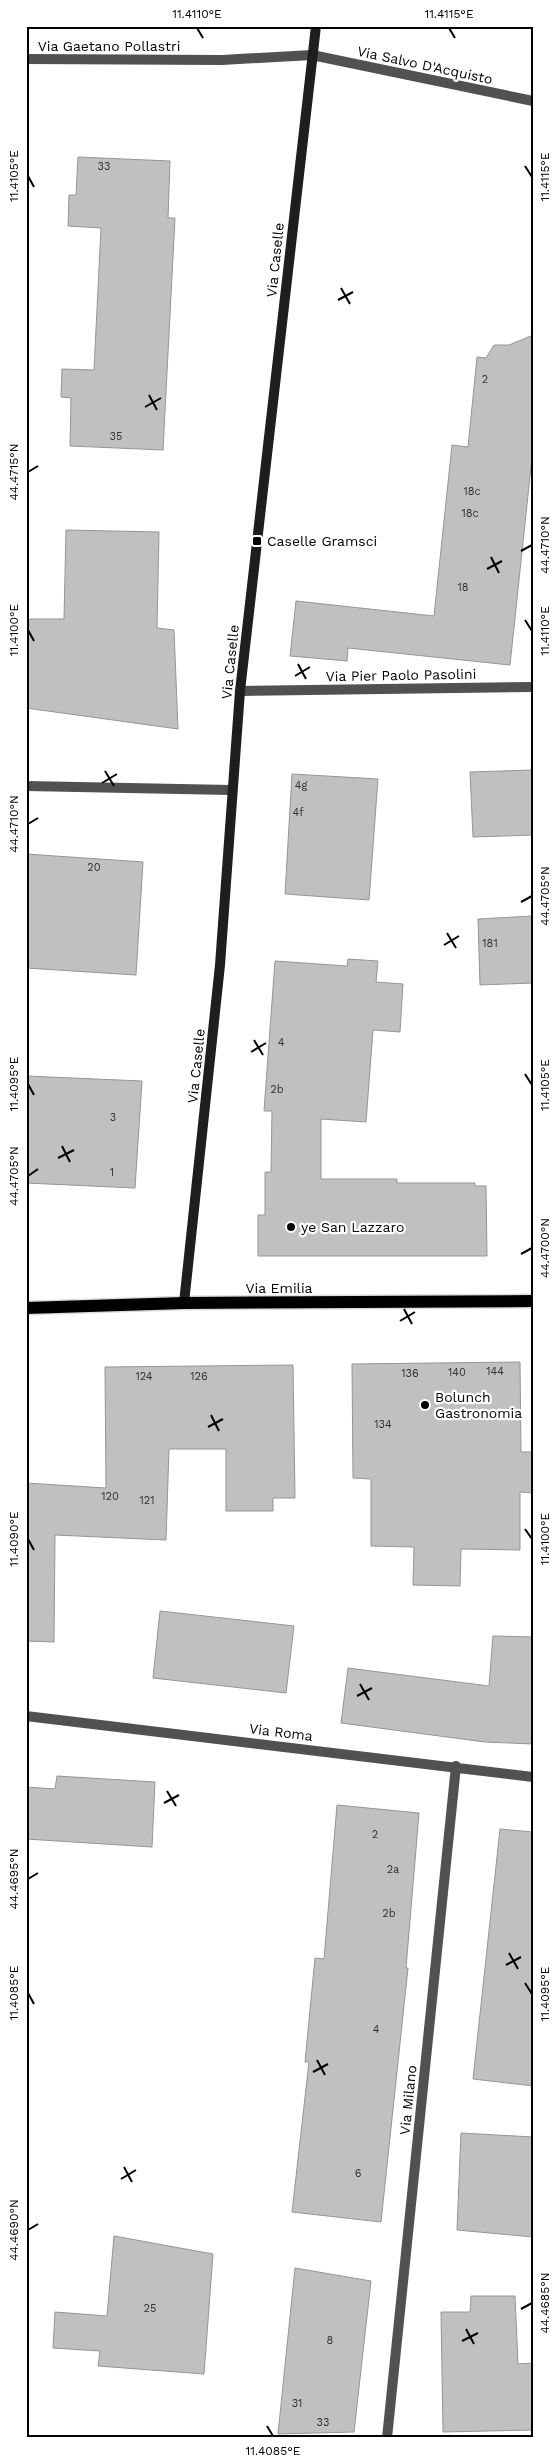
<svg xmlns="http://www.w3.org/2000/svg" width="559" height="2464" font-family="'Work Sans',sans-serif">
<rect width="100%" height="100%" fill="#fff"/>
<!-- building -->
<path fill="#c0c0c0" stroke="#959595" d="M78,157L170,161L168,218H175L163,450L70,446L71,398L61,397L62,369L94,370L101,228L68,226L69,195H76Z
M533,335V448L510,665L348,648L347,661L290,656L296,601L434,616L452,445L468,447L477,357L486,358L494,345H509Z
M66,530L159,532L157,628L174,630L178,729L26,708V619H64Z
M533,770V835L473,837L470,772Z
M292,774L378,779L369,900L285,894Z
M26,854L143,862L136,975L26,968Z
M533,916V983L480,985L478,919Z
M348,959L378,961L376,982L403,984L400,1032L373,1030L366,1122L321,1119V1179H397V1183H475V1186H486L487,1256H258V1215H265V1172H271L272,1111H264L275,961L347,966Z
M26,1076L142,1081L135,1188L26,1183Z
M520,1362L521,1452H533V1493L520,1492V1550L461,1549L460,1586L413,1585L414,1547L371,1546V1479L353,1478L352,1364Z
M293,1365L295,1498H273V1511H226V1449H169L166,1540L55,1535L54,1642L26,1641V1483L106,1488L105,1367Z
M160,1611L294,1626L286,1693L153,1678Z
M493,1636L533,1637V1744L485,1742L341,1723L348,1668L489,1686Z
M57,1776L155,1782L152,1847L26,1839V1787L55,1789Z
M337,1805L419,1813L406,1968H408L381,2222L292,2212L309,2062H305L315,1958L324,1959Z
M500,1829L533,1832V2086L473,2079Z
M461,2133L533,2137V2237L457,2230Z
M114,2236L213,2254L204,2374L98,2366L100,2351L53,2348L55,2312L107,2316Z
M295,2268L371,2281L354,2432L278,2434Z
M471,2296H515L518,2364L533,2363V2430L443,2432L441,2312H470Z"/>
<g fill="none" stroke-linecap="round" stroke-linejoin="round">
<!-- primary casing -->
<g stroke="#dbdbdb" stroke-width="15">
<path id="primary" d="M26,1308L184,1303L533,1301"/>
</g>
<!-- street -->
<path stroke="#515151" stroke-width="10" d="M26,59L222,60L312,55L533,101
M240,691L533,687
M26,786L231,790
M26,1716L533,1777
M387,2438L456,1766"/>
<!-- secondary -->
<path stroke="#1e1e1e" stroke-width="10" d="M184,1303L220,965L240,691L316,26"/>
<!-- primary -->
<use href="#primary" stroke="#000" stroke-width="12"/>
</g>
<!-- ticks -->
<path fill="none" stroke="#000" stroke-width="2" d="M197,28L203,38M449,28L455,38M525,166L532,177M28,176L34,187M341,288L350,304M338,300L353,292M149,395L157,410M145,407L161,398M28,472L38,466M521,551L532,545M491,557L499,573M487,569L502,561M525,620L532,631M28,630L34,641M298,664L306,679M295,676L310,667M105,771L114,786M102,783L117,774M28,824L38,818M521,902L532,896M447,933L456,948M444,945L459,936M254,1040L263,1055M251,1052L266,1043M525,1074L532,1085M28,1084L34,1095M62,1146L70,1162M58,1158L74,1150M28,1176L38,1169M521,1254L532,1248M404,1309L412,1324M400,1321L415,1312M211,1415L219,1431M208,1427L223,1419M525,1529L532,1539M28,1539L34,1550M360,1684L369,1700M357,1696L372,1688M167,1791L176,1806M164,1803L179,1795M28,1879L38,1873M509,1953L518,1969M506,1965L521,1957M525,1983L532,1994M28,1993L34,2004M317,2060L325,2075M313,2072L328,2064M124,2167L132,2182M121,2179L136,2170M28,2230L38,2224M521,2309L532,2303M466,2329L474,2344M462,2341L478,2333M267,2426L273,2436"/>
<!-- markers -->
<g fill="#000" stroke="#fff" stroke-width="2">
<rect x="252" y="536" width="10" height="10" rx="2.5"/>
<circle cx="291" cy="1227" r="5"/>
<circle cx="425" cy="1405" r="5"/>
</g>
<g text-anchor="middle" stroke-width="4.5" stroke-linejoin="round" paint-order="stroke">
<!-- number labels -->
<g font-size="11" fill="#303030">
<text x="104" y="170">33</text>
<text x="485" y="383">2</text>
<text x="116" y="440">35</text>
<text x="472" y="495">18c</text>
<text x="470" y="517">18c</text>
<text x="463" y="591">18</text>
<text x="301" y="789">4g</text>
<text x="298" y="816">4f</text>
<text x="94" y="871">20</text>
<text x="490" y="947">181</text>
<text x="281" y="1046">4</text>
<text x="277" y="1093">2b</text>
<text x="113" y="1121">3</text>
<text x="112" y="1176">1</text>
<text x="495" y="1375">144</text>
<text x="457" y="1376">140</text>
<text x="410" y="1377">136</text>
<text x="144" y="1380">124</text>
<text x="199" y="1380">126</text>
<text x="383" y="1428">134</text>
<text x="110" y="1500">120</text>
<text x="147" y="1504">121</text>
<text x="375" y="1838">2</text>
<text x="393" y="1873">2a</text>
<text x="389" y="1917">2b</text>
<text x="376" y="2033">4</text>
<text x="358" y="2177">6</text>
<text x="150" y="2312">25</text>
<text x="330" y="2344">8</text>
<text x="297" y="2407">31</text>
<text x="323" y="2426">33</text>
</g>
<!-- street labels -->
<g font-size="14" fill="#000" stroke="#fff">
<text x="109" y="51">Via Gaetano Pollastri</text>
<text transform="translate(425 65) rotate(12)" y="5">Via Salvo D'Acquisto</text>
<text transform="translate(275 260) rotate(-84)" y="5">Via Caselle</text>
<text transform="translate(230 662) rotate(-84)" y="5">Via Caselle</text>
<text transform="translate(401 675) rotate(-1)" y="5">Via Pier Paolo Pasolini</text>
<text transform="translate(196 1066) rotate(-84)" y="5">Via Caselle</text>
<text x="279" y="1293">Via Emilia</text>
<text transform="translate(281 1732) rotate(7)" y="5">Via Roma</text>
<text transform="translate(408 2100) rotate(-84)" y="5">Via Milano</text>
</g>
<!-- poi labels -->
<g font-size="14" fill="#000" stroke="#fff" text-anchor="start">
<text x="267" y="546">Caselle Gramsci</text>
<text x="301" y="1232">ye San Lazzaro</text>
<text x="435" y="1402">Bolunch<tspan x="435" dy="16">Gastronomia</tspan></text>
</g>
</g>
<!-- border -->
<rect width="559" height="2464" fill="none" stroke="#ffffff" stroke-width="55"/>
<rect x="28" y="28" width="504" height="2408" fill="none" stroke="#000" stroke-width="2"/>
<g font-size="12" text-anchor="middle" fill="#000">
<text x="197" y="18">11.4110°E</text>
<text x="449" y="18">11.4115°E</text>
<text transform="translate(14 176) rotate(-90)" y="4">11.4105°E</text>
<text transform="translate(545 177) rotate(-90)" y="4">11.4115°E</text>
<text transform="translate(14 472) rotate(-90)" y="4">44.4715°N</text>
<text transform="translate(545 545) rotate(-90)" y="4">44.4710°N</text>
<text transform="translate(14 630) rotate(-90)" y="4">11.4100°E</text>
<text transform="translate(545 631) rotate(-90)" y="4">11.4110°E</text>
<text transform="translate(14 824) rotate(-90)" y="4">44.4710°N</text>
<text transform="translate(545 896) rotate(-90)" y="4">44.4705°N</text>
<text transform="translate(14 1084) rotate(-90)" y="4">11.4095°E</text>
<text transform="translate(545 1085) rotate(-90)" y="4">11.4105°E</text>
<text transform="translate(14 1176) rotate(-90)" y="4">44.4705°N</text>
<text transform="translate(545 1248) rotate(-90)" y="4">44.4700°N</text>
<text transform="translate(14 1539) rotate(-90)" y="4">11.4090°E</text>
<text transform="translate(545 1539) rotate(-90)" y="4">11.4100°E</text>
<text transform="translate(14 1879) rotate(-90)" y="4">44.4695°N</text>
<text transform="translate(14 1993) rotate(-90)" y="4">11.4085°E</text>
<text transform="translate(545 1994) rotate(-90)" y="4">11.4095°E</text>
<text transform="translate(14 2230) rotate(-90)" y="4">44.4690°N</text>
<text transform="translate(545 2303) rotate(-90)" y="4">44.4685°N</text>
<text x="273" y="2455">11.4085°E</text>
</g>
</svg>
